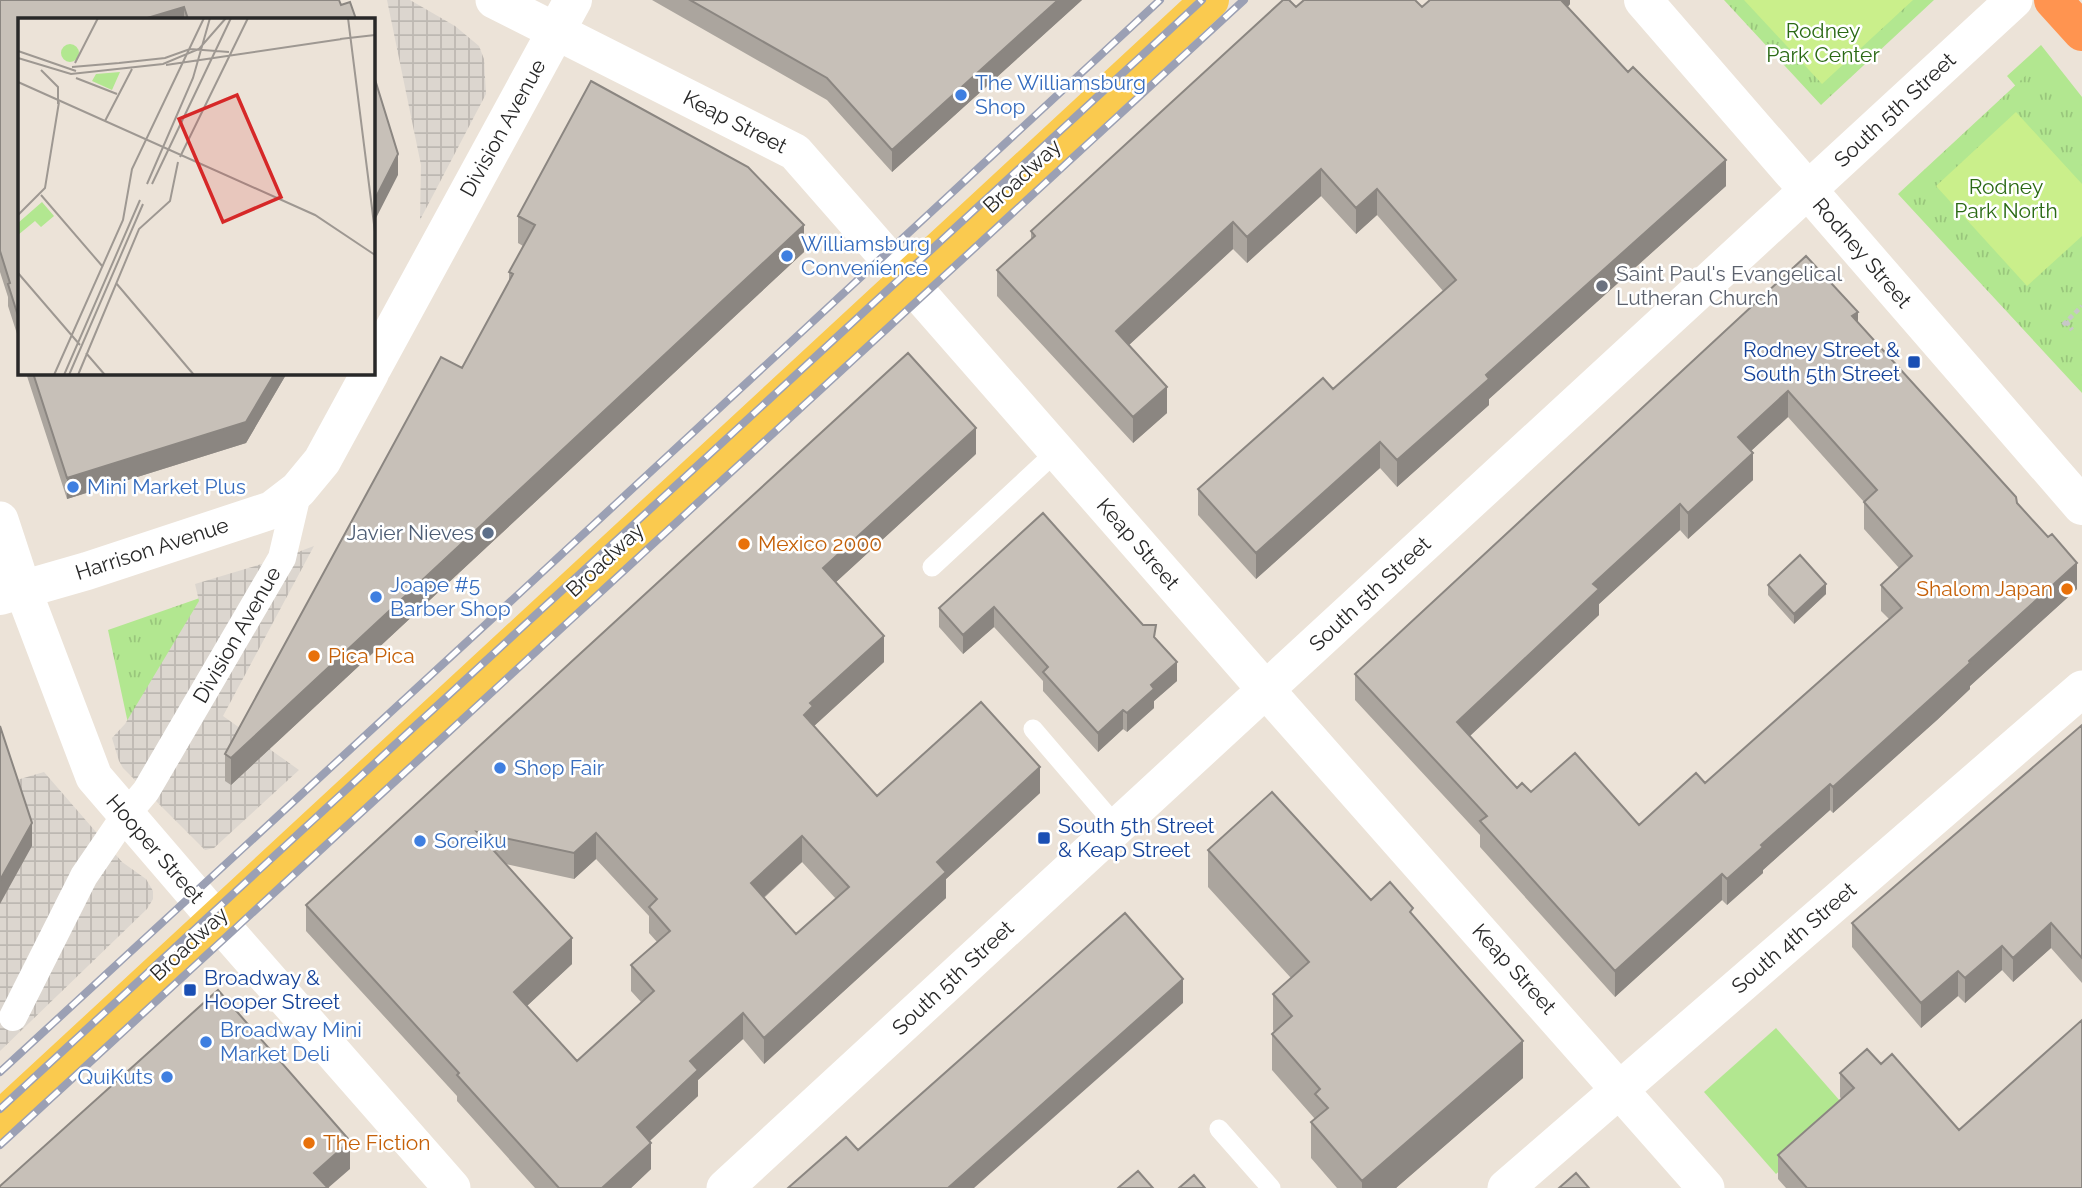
<svg xmlns="http://www.w3.org/2000/svg" width="2082" height="1188" font-family="Raleway,sans-serif">
<defs>
<pattern id="park-tufts" width="24" height="20" patternUnits="userSpaceOnUse" patternTransform="scale(1.75)"><rect width="24" height="20" fill="#b2e790"/><path d="M3 7l-1-3M5 7V3M7 7l1-3M15 17l-1-3M17 17v-4M19 17l1-3" fill="none" stroke="#99c67c"/></pattern>
<pattern id="plaza-grid" width="8" height="8" patternUnits="userSpaceOnUse" patternTransform="scale(1.75)"><rect width="8" height="8" fill="#dcd6cf"/><path d="M0 4h8M4 0v8" fill="none" stroke="#bdb8b2"/></pattern>
</defs>
<rect width="100%" height="100%" fill="#ece3d8"/>
<!-- grass -->
<path fill="#b2e790" d="M2041,45L2082,97V163L2007,76Z
M1776,1028L1848,1110L1776,1174L1704,1092Z"/>
<!-- park -->
<path fill="url(#park-tufts)" d="M1724,0H1934L1821,105Z
M2035,67L2082,118V393L1898,194Z
M237,585L129,728L108,630Z"/>
<!-- pitch -->
<path fill="#caef8b" d="M1744,0H1913L1822,84Z
M2016,112L2082,184V236L2027,286L1936,186Z"/>
<!-- plaza -->
<path fill="url(#plaza-grid)" d="M387,0H410L455,26L479,46L484,59L486,94L420,220L421,165Z
M314,546L223,716L299,770L214,848L205,850L123,768L119,761L112,738L125,724L199,601L195,584L282,558Z
M44,772L122,862L146,879L153,891V899L147,909L0,1051V902L10,782Z"/>
<g fill="none" stroke-linecap="round" stroke-linejoin="round">
<!-- path -->
<path stroke="#c7c7c7" stroke-width="4.5" stroke-dasharray="5 3.5" stroke-linecap="butt" d="M2066,321L2072,330
M2063,325L2082,306"/>
<!-- service -->
<path stroke="#fff" stroke-width="19" d="M932,567L1057,451
M1033,729L1117,827
M1219,1129L1271,1188"/>
<!-- pedestrian -->
<path stroke="#fff" stroke-width="28" d="M13,1017L84,876L125,816L146,791L282,558L298,490"/>
<!-- minor -->
<path stroke="#fff" stroke-width="37" d="M494,0L795,152L1266,690L1706,1188
M0,520L23,590L94,777L216,919L452,1188
M725,1188L2014,0
M1506,1188L2082,689"/>
<!-- tertiary -->
<path stroke="#fff" stroke-width="38" d="M373,367L573,0
M0,596L87,571L272,510L298,490L322,461L370,373"/>
<!-- secondary -->
<path stroke="#fff" stroke-width="38" d="M1643,0L2082,506"/>
<!-- primary -->
<path stroke="#faca4f" stroke-width="38" d="M0,1120L1210,0"/>
<!-- motorway -->
<path stroke="#ff9450" stroke-width="38" d="M2053,0L2082,32"/>
<!-- rail casing -->
<g stroke="#9ba0b4" stroke-width="8">
<path id="rail" d="M0,1072L483,627L1160,0
M0,1109L1202,0
M0,1145L1244,0"/>
</g>
<!-- rail -->
<use href="#rail" stroke="#fff" stroke-width="5" stroke-dasharray="16" stroke-linecap="butt"/>
</g>
<!-- wall -->
<path fill="#aba59e" fill-rule="evenodd" d="M0,0L341,5L356,19H19V340L8,306V297L0,272Z
M652,0H1082L892,172L827,100Z
M1570,0V4L1567,7L1726,186L1489,399V405L1397,487L1380,468L1256,579L1198,515V489L1333,389L1443,291L1377,215L1356,234L1321,196L1247,263L1233,249L1129,345L1167,413L1133,443L997,296V270L1031,240V231L1296,7H1422Z
M518,216L804,252L231,785L225,781V754L462,368L509,282V272L523,246L518,243Z
M1858,322L2017,503L2077,589L1970,686V689L1937,720L1833,813L1830,810L1763,870V873L1727,905L1722,900L1615,997L1480,847V835L1355,700V674ZM1788,417L1864,502V529L1899,568L1881,585V611L1889,619L1705,783L1639,825L1517,788L1470,736L1599,615V604L1680,530L1688,539L1753,480L1751,451Z
M26,373H287L246,443L67,499Z
M976,454L836,582L884,662L814,726L877,796L1040,793L946,879V898L764,1064L743,1039L698,1080V1096L649,1141L651,1169L631,1188H535L457,1101V1096L306,931V905ZM596,859L649,916V933L657,942L631,965V991L641,1002L577,1061L527,1006L572,964L506,864L574,879ZM802,862L836,899L796,934L764,898Z
M1043,513L1156,639L1177,681L1154,701V708L1127,732L1123,729L1098,752L1043,691V681L994,627L963,654L939,627V608Z
M1768,585L1826,594L1794,624L1768,595Z
M2082,725V983L2051,948L2013,982L2002,970L1965,1003L1958,996L1921,1028L1852,947V923Z
M1208,850L1371,900L1413,916L1523,1078L1396,1188H1337L1311,1158V1122L1315,1119L1272,1070V1034L1274,1032L1273,1030V994L1291,978L1208,887Z
M1881,1064L1959,1130L2082,1188H1786L1778,1179V1155L1841,1099L1840,1097V1073Z"/>
<!-- shaded-wall -->
<path fill="#8b8681" d="M1058,0H1082L892,172V150Z
M1556,0H1570V4L1556,21Z
M184,7V19H144Z
M398,154V175L373,224V203Z
M1726,160V186L1489,399V405L1397,487V460L1486,375Z
M1321,169V196L1247,263V237Z
M1377,189V215L1356,234V208Z
M1233,222V249L1116,357V331Z
M804,225V252L231,785V758Z
M1858,312V338L1852,316Z
M275,373H287L246,443L67,499V478Z
M1167,387V413L1133,443V417Z
M1788,391V417L1738,463V437Z
M976,428V454L823,594V568Z
M1380,442V468L1256,579V553Z
M1753,453V480L1688,539V513Z
M1680,504V530L1599,604V615L1457,748V722L1593,584Z
M2077,563V589L1970,686V689L1937,720L1833,813V787L1969,661Z
M1826,584V594L1794,624V614Z
M994,607V627L963,654V635Z
M884,636V662L813,727L804,715L810,703Z
M1177,662V681L1154,701V708L1127,732V713L1151,685Z
M1123,710V729L1098,752V733Z
M1040,767V793L946,879V898L764,1064V1038L937,862Z
M1830,784V810L1763,870V873L1727,905V879L1761,845Z
M32,823V846L0,904V880Z
M596,833V859L574,879V853Z
M802,836V862L751,909V883Z
M1722,874V900L1615,997V971Z
M2051,923V948L2013,982V958Z
M572,938V964L514,1018V992Z
M2002,946V970L1965,1003V978Z
M1958,971V996L1921,1028V1003Z
M1183,979V1003L974,1188H948Z
M743,1013V1039L698,1080V1096L637,1153V1127L690,1061Z
M1523,1041V1078L1396,1188H1362V1181Z
M350,1141V1169L328,1188L314,1173Z
M651,1143V1169L631,1188H602Z"/>
<!-- building -->
<path fill="#c7c0b8" stroke="#8b8681" stroke-width="2" fill-rule="evenodd" d="M0,0H339L341,5L350,2L356,19H188L184,7L144,19H19V319L8,284L10,283L0,251Z
M690,0H1058L892,150L827,78Z
M1283,0H1289L1296,7L1304,0H1415L1422,7L1430,0H1561L1628,72L1633,67L1726,160L1486,375L1489,379L1397,460L1380,442L1256,553L1198,489L1323,378L1333,389L1456,280L1377,189L1356,208L1321,169L1247,237L1233,222L1116,331L1167,387L1133,417L997,270L1035,236L1031,231Z
M373,73L398,154L373,203Z
M591,81L748,167L804,225L231,758L225,754L441,357L462,368L513,274L509,272L535,225L518,216Z
M1806,256L1858,312L1852,316L2016,497L2017,503L2048,537L2052,534L2077,563L1969,661L1970,663L1937,693L1833,787L1830,784L1761,845L1763,847L1727,879L1722,874L1615,971L1480,821L1487,816L1355,674ZM1788,391L1877,490L1864,502L1912,556L1881,585L1902,608L1705,783L1696,773L1639,825L1575,753L1531,792L1522,783L1517,788L1457,722L1599,589L1593,584L1680,504L1688,513L1753,453L1738,437Z
M908,353L976,428L823,568L884,636L810,703L813,706L804,715L877,796L981,702L1040,767L937,862L946,872L764,1038L743,1013L690,1061L698,1070L637,1127L651,1143L602,1188H559L457,1075L459,1073L306,905ZM477,832L574,853L596,833L657,899L649,907L670,931L631,965L654,991L577,1061L514,992L572,938ZM802,836L849,887L796,934L751,883Z
M33,373H275L246,422L67,478Z
M1043,513L1143,625H1156L1154,637L1177,662L1151,685L1154,689L1127,713L1123,710L1098,733L1043,672L1048,667L994,607L963,635L939,608Z
M1800,555L1826,584L1794,614L1768,585Z
M2082,725V958L2051,923L2013,958L2002,946L1965,978L1958,971L1921,1003L1852,923Z
M0,726L32,823L0,880Z
M1272,792L1371,900L1390,882L1413,908L1410,912L1523,1041L1362,1181L1311,1122L1328,1108L1315,1094L1320,1089L1272,1034L1292,1016L1273,994L1309,962L1208,850Z
M1125,913L1183,979L948,1188H788L846,1137L858,1150Z
M218,990L350,1141L314,1173L328,1188H0V1186Z
M2082,1020V1188H1807L1778,1155L1854,1088L1840,1073L1867,1049L1881,1064L1892,1054L1959,1130Z
M1138,1171L1153,1188H1118Z
M1576,1173L1589,1188H1559Z
M1194,1175L1205,1188H1179Z"/>
<!-- markers -->
<g fill="#3f7fe0" stroke="#fff" stroke-width="2.5">
<circle cx="961" cy="95" r="7"/>
<circle cx="787" cy="256" r="7"/>
<circle cx="73" cy="487" r="7"/>
<circle cx="376" cy="597" r="7"/>
<circle cx="500" cy="768" r="7"/>
<circle cx="420" cy="841" r="7"/>
<circle cx="206" cy="1042" r="7"/>
<circle cx="167" cy="1077" r="7"/>
</g>
<circle fill="#6b7280" stroke="#fff" stroke-width="2.5" cx="1602" cy="286" r="7"/>
<g fill="#1a4fb4" stroke="#fff" stroke-width="2.5">
<rect x="1907" y="355" width="14" height="14" rx="3.5"/>
<rect x="1037" y="831" width="14" height="14" rx="3.5"/>
<rect x="183" y="983" width="14" height="14" rx="3.5"/>
</g>
<circle fill="#5c6f8a" stroke="#fff" stroke-width="2.5" cx="488" cy="533" r="7"/>
<g fill="#e8710a" stroke="#fff" stroke-width="2.5">
<circle cx="744" cy="544" r="7"/>
<circle cx="2067" cy="589" r="7"/>
<circle cx="314" cy="656" r="7"/>
<circle cx="309" cy="1143" r="7"/>
</g>
<g text-anchor="middle" stroke-width="5" stroke-linejoin="round" paint-order="stroke">
<!-- park labels -->
<g font-size="21" fill="#2a6914" stroke="#fff">
<text x="1823" y="38">Rodney<tspan x="1823" dy="24">Park Center</tspan></text>
<text x="2006" y="194">Rodney<tspan x="2006" dy="24">Park North</tspan></text>
</g>
<!-- shop labels -->
<g font-size="21" fill="#366cbe" stroke="#fff" text-anchor="start">
<text x="975" y="90">The Williamsburg<tspan x="975" dy="24">Shop</tspan></text>
<text x="801" y="251">Williamsburg<tspan x="801" dy="24">Convenience</tspan></text>
<text x="87" y="494">Mini Market Plus</text>
<text x="390" y="592">Joape #5<tspan x="390" dy="24">Barber Shop</tspan></text>
<text x="514" y="775">Shop Fair</text>
<text x="434" y="848">Soreiku</text>
<text x="220" y="1037">Broadway Mini<tspan x="220" dy="24">Market Deli</tspan></text>
<text x="153" y="1084" text-anchor="end">QuiKuts</text>
</g>
<!-- street labels -->
<g font-size="21" fill="#282828" stroke="#fff">
<text transform="translate(1895 110) rotate(-43)" y="7">South 5th Street</text>
<text transform="translate(735 122) rotate(27)" y="7">Keap Street</text>
<text transform="translate(503 128) rotate(-61)" y="7">Division Avenue</text>
<text transform="translate(1022 176) rotate(-43)" y="7">Broadway</text>
<text transform="translate(1862 253) rotate(49)" y="7">Rodney Street</text>
<text transform="translate(1138 544) rotate(49)" y="7">Keap Street</text>
<text transform="translate(152 549) rotate(-18)" y="7">Harrison Avenue</text>
<text transform="translate(605 560) rotate(-43)" y="7">Broadway</text>
<text transform="translate(1370 594) rotate(-43)" y="7">South 5th Street</text>
<text transform="translate(237 635) rotate(-60)" y="7">Division Avenue</text>
<text transform="translate(155 849) rotate(49)" y="7">Hooper Street</text>
<text transform="translate(1794 938) rotate(-41)" y="7">South 4th Street</text>
<text transform="translate(189 944) rotate(-43)" y="7">Broadway</text>
<text transform="translate(1514 969) rotate(48)" y="7">Keap Street</text>
<text transform="translate(953 978) rotate(-43)" y="7">South 5th Street</text>
</g>
<!-- worship labels -->
<g font-size="21" fill="#5b616d" stroke="#fff" text-anchor="start">
<text x="1616" y="281">Saint Paul's Evangelical<tspan x="1616" dy="24">Lutheran Church</tspan></text>
</g>
<!-- transit labels -->
<g font-size="21" fill="#164399" stroke="#fff" text-anchor="start">
<text x="1900" y="357" text-anchor="end">Rodney Street &amp;<tspan x="1900" dy="24">South 5th Street</tspan></text>
<text x="1058" y="833">South 5th Street<tspan x="1058" dy="24">&amp; Keap Street</tspan></text>
<text x="204" y="985">Broadway &amp;<tspan x="204" dy="24">Hooper Street</tspan></text>
</g>
<!-- service labels -->
<g font-size="21" fill="#4e5e75" stroke="#fff" text-anchor="end">
<text x="474" y="540">Javier Nieves</text>
</g>
<!-- food labels -->
<g font-size="21" fill="#c56008" stroke="#fff" text-anchor="start">
<text x="758" y="551">Mexico 2000</text>
<text x="2053" y="596" text-anchor="end">Shalom Japan</text>
<text x="328" y="663">Pica Pica</text>
<text x="323" y="1150">The Fiction</text>
</g>
</g>
<!-- overview -->
<g transform="translate(18 18)">
<rect width="357" height="357" fill="#ece3d8"/>
<path d="M43 35a9 9 0 1 1 18 0a9 9 0 1 1-18 0ZM102,54L94,72L74,63L78,56ZM24,184L36,198L23,209L17,203L0,217V205Z" fill="#b2e790"/>
<path fill="none" stroke="#9e9892" stroke-width="2" d="M330,0L357,214M322,21L357,17M0,33L58,53M0,40L53,56L145,46L181,31L208,0M57,45L80,0M101,45L147,40L172,31L211,34M148,47L324,21M54,49L101,45M23,52L40,69V86M58,60L99,76M0,64L297,197L357,237M87,103L114,51M162,139L230,0M129,166L175,60L192,0M134,166L213,0M23,177L85,249M0,197L27,170L41,84M0,255L62,327M98,265L176,357M68,335L87,357M36,357L105,202L114,151L186,0M46,357L122,182M51,357L125,186M60,357L121,211L152,183L160,144"/>
<path fill="#d62828" fill-opacity="0.15" stroke="#d62828" stroke-width="3.5" d="M219,77L263,179L205,204L161,101Z"/>
<rect width="357" height="357" fill="none" stroke="#282828" stroke-width="3.5"/>
</g>
</svg>
